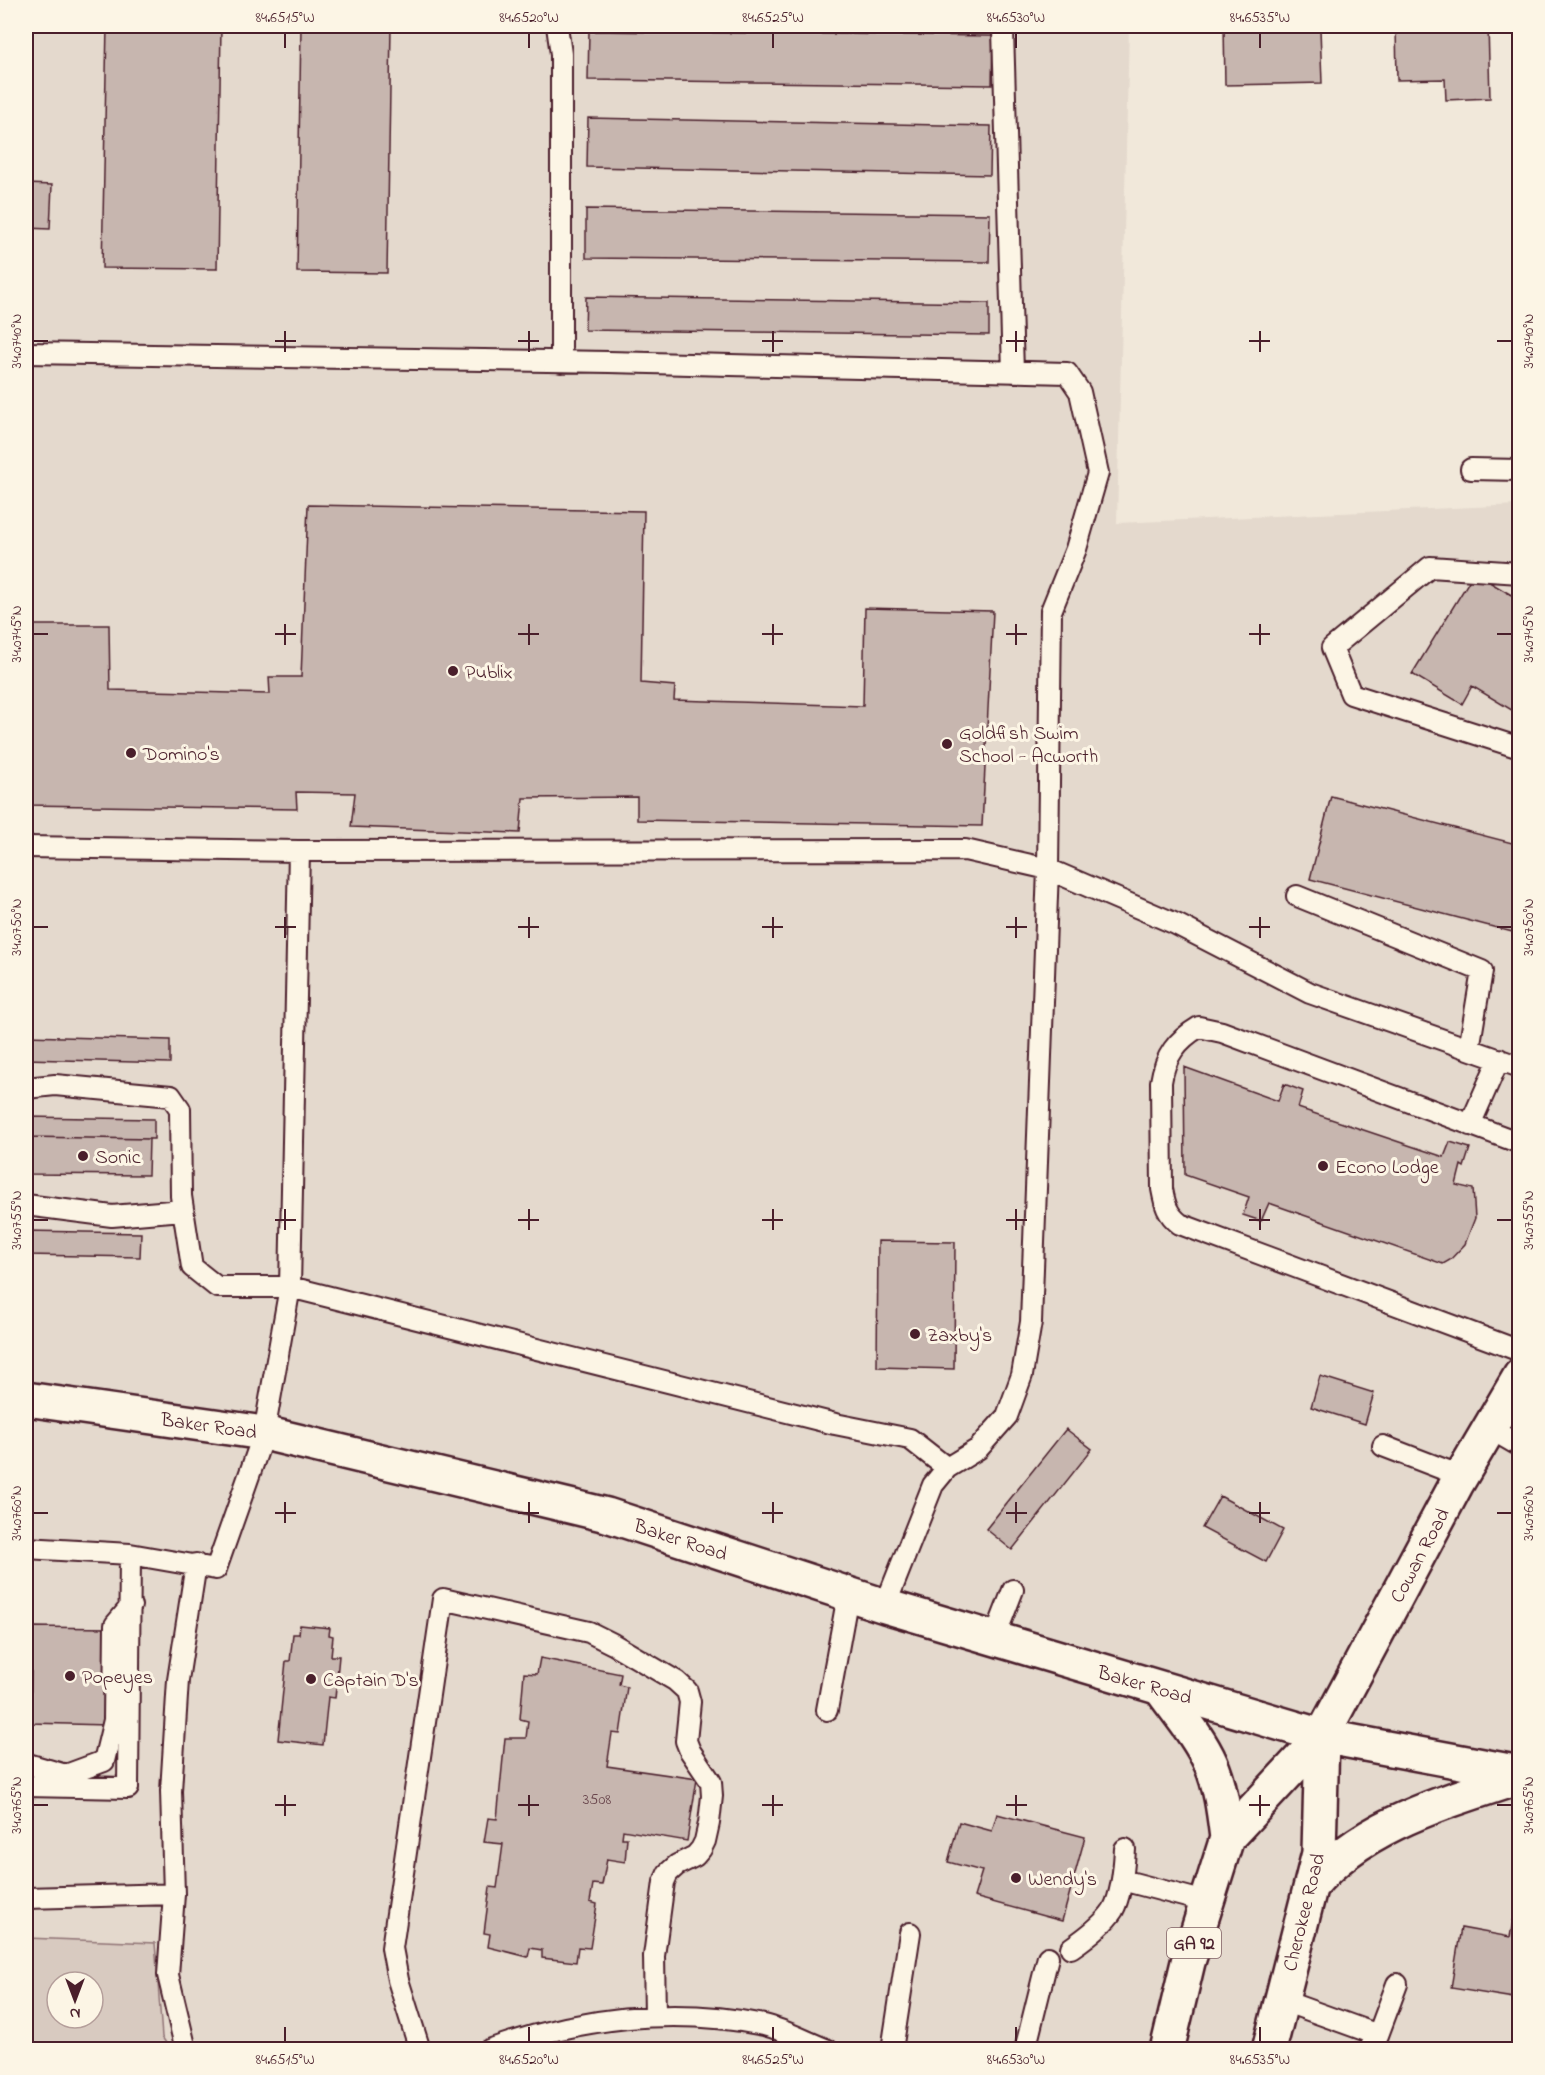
<svg xmlns="http://www.w3.org/2000/svg" width="1545" height="2075" font-family="'Indie Flower',sans-serif">
<rect width="100%" height="100%" fill="#f1e8da"/>
<filter id="ink" filterUnits="userSpaceOnUse"><feTurbulence type="fractalNoise" baseFrequency=".0167" numOctaves="2"/><feDisplacementMap in="SourceGraphic" scale="12" xChannelSelector="R" yChannelSelector="G"/><feConvolveMatrix kernelMatrix="1 2 1 2 8 2 1 2 1" color-interpolation-filters="sRGB"/></filter>
<g filter="url(#ink)">
<!-- built -->
<path fill="#e4d9cd" d="M26,26H1129L1117,523L1519,505V2049H170L162,2037L154,1943L26,1938Z"/>
<!-- green -->
<path fill="#d8cac0" stroke="#917476" stroke-width="1.5" fill-rule="evenodd" d="M26,1938L155,1943L162,2037L170,2049H26ZM57,1982H93V2018H57Z"/>
<!-- building -->
<path fill="#c7b6af" stroke="#4a1f2b" stroke-width="1.5" d="M107,26H221L217,269L102,268Z
M301,26H391L387,273L297,272Z
M1224,26H1299V29H1320L1322,83L1225,85Z
M1396,26H1488L1490,98L1446,100L1445,79L1397,80Z
M589,31L993,36L992,85L588,80Z
M588,118L991,126L990,175L587,167Z
M26,184L52,185L50,229L26,228Z
M586,209L990,214L989,262L586,258Z
M586,297L989,303V335L585,330Z
M308,505L644,511L641,683L675,686L674,700L863,706L865,608L993,611L982,826L637,820V797L523,798L520,833L351,827L355,793L296,792L297,809L26,805V625H109L110,690L270,694L269,677H301Z
M1474,573L1520,600V704L1515,712L1472,686L1462,704L1412,674Z
M1331,796L1520,845V934L1310,879Z
M26,1036L170,1040V1063L26,1059Z
M1184,1067L1278,1101L1284,1084L1303,1091L1298,1108L1444,1157L1450,1142L1470,1148L1464,1167L1461,1165L1456,1185L1473,1189L1475,1218L1465,1244L1450,1260L1443,1264L1269,1203L1261,1221L1243,1215L1249,1197L1185,1175Z
M26,1117L154,1119V1139L26,1137Z
M26,1137L149,1139L148,1175L26,1174Z
M26,1231L141,1233L140,1257L26,1255Z
M878,1241L955,1242L954,1369L877,1367Z
M1320,1376L1374,1393L1365,1424L1311,1407Z
M1066,1429L1092,1449L1012,1550L986,1529Z
M1220,1496L1283,1530L1266,1562L1202,1528Z
M300,1625L330,1628L329,1635L333,1636L331,1656H339L335,1698L328,1697L323,1745L278,1740L286,1661H290L293,1634H299Z
M32,1627L109,1628L107,1725L30,1723Z
M540,1658L621,1674L619,1685L627,1687L620,1734L612,1733L607,1766L697,1779L687,1841L623,1830L622,1838H627L625,1862L607,1859L602,1885L593,1884L590,1902L597,1904L590,1948L578,1947L576,1962L542,1958V1950L530,1948L528,1957L488,1947L490,1934L484,1933L490,1887L497,1888L503,1844L484,1842L488,1818L497,1819L505,1738H526L528,1721L520,1719L524,1673L537,1674Z
M997,1814L1085,1837L1062,1921L974,1897L982,1871L948,1862L959,1822L992,1831Z
M1513,1921L1520,1923V1999L1451,1988L1461,1928L1510,1937Z"/>
<g fill="none" stroke-linecap="round" stroke-linejoin="round">
<!-- lane casing -->
<g stroke="#4a1f2b" stroke-width="24">
<path id="lane" d="M557,26L561,54V362
M1003,30L1013,372
M26,353L609,362L1067,373L1080,392L1098,473L1076,549L1051,611L1048,869L1031,1322L1022,1375L1007,1416L978,1449L947,1468L933,1485L885,1606
M1471,469L1520,470
M1520,573L1430,567L1332,648L1351,694L1520,748
M26,847L299,851L965,850L1048,869L1176,924L1310,993L1520,1067
M1297,896L1482,971L1469,1049
M26,1088L55,1085L171,1096L180,1109L181,1196L192,1267L217,1287H290L835,1424L910,1439L947,1468
M1470,1125L1499,1059
M1520,1143L1222,1032L1199,1027C1177,1040 1165,1056 1161,1082L1162,1189C1165,1205 1167,1214 1180,1224L1520,1351
M26,1205L112,1216L183,1210
M1489,1428L1520,1446
M1383,1446L1461,1476
M26,1548L130,1554L216,1569L264,1433L290,1287L299,851
M994,1639L1013,1590
M827,1710L848,1595
M26,1762L28,1764L66,1775L104,1761L114,1720L115,1625L131,1606
M26,1786L128,1788L130,1554
M1122,1880L1206,1902
M26,1898L174,1894
M1071,1948C1084,1939 1104,1924 1113,1910C1122,1894 1124,1867 1125,1849
M1281,2000L1378,2035
M186,2050L168,1975L174,1894L171,1791L178,1680L196,1564
M420,2050L398,1980L392,1948L443,1599L589,1632L613,1644L676,1681L687,1691L690,1702L686,1741L690,1751L711,1782L712,1796L709,1823L705,1841L701,1849L695,1856L677,1865L668,1873L664,1882L654,1956L655,2015
M489,2050C577,2018 672,2006 764,2025C785,2030 807,2042 828,2050
M892,2050L910,1933
M1025,2050L1048,1957
M1369,2050L1378,2035L1397,1984"/>
</g>
<!-- secondary casing -->
<g stroke="#4a1f2b" stroke-width="38">
<path id="secondary" d="M26,1399L264,1433L607,1515L885,1606L1322,1736L1456,1485L1520,1376"/>
</g>
<!-- primary casing -->
<g stroke="#4a1f2b" stroke-width="38">
<path id="primary" d="M1161,1689C1178,1713 1199,1737 1211,1764C1221,1787 1224,1814 1227,1838
M1322,1736L1520,1773
M1311,1886C1362,1824 1446,1802 1520,1777
M1167,2050L1188,1962L1227,1838L1322,1736
M1269,2050L1319,1853L1322,1736"/>
</g>
<!-- lane -->
<use href="#lane" stroke="#fcf5e5" stroke-width="20"/>
<!-- secondary -->
<use href="#secondary" stroke="#fcf5e5" stroke-width="33"/>
<!-- primary -->
<use href="#primary" stroke="#fcf5e5" stroke-width="33"/>
</g>
</g>
<!-- ticks -->
<path fill="none" stroke="#4a1f2b" stroke-width="2" d="M285,33V48M529,33V48M773,33V48M1016,33V48M1260,33V48M285,331V352M529,331V352M773,331V352M1016,331V352M1260,331V352M33,341H48M275,341H296M518,341H539M762,341H783M1006,341H1027M1249,341H1270M1497,341H1512M285,624V645M529,624V645M773,624V645M1016,624V645M1260,624V645M33,634H48M275,634H296M518,634H539M762,634H783M1006,634H1027M1249,634H1270M1497,634H1512M285,917V938M529,917V938M773,917V938M1016,917V938M1260,917V938M33,927H48M275,927H296M518,927H539M762,927H783M1006,927H1027M1249,927H1270M1497,927H1512M285,1209V1230M529,1209V1230M773,1209V1230M1016,1209V1230M1260,1209V1230M33,1220H48M275,1220H296M518,1220H539M762,1220H783M1006,1220H1027M1249,1220H1270M1497,1220H1512M285,1502V1523M529,1502V1523M773,1502V1523M1016,1502V1523M1260,1502V1523M33,1513H48M275,1513H296M518,1513H539M762,1513H783M1006,1513H1027M1249,1513H1270M1497,1513H1512M285,1795V1816M529,1795V1816M773,1795V1816M1016,1795V1816M1260,1795V1816M33,1805H48M275,1805H296M518,1805H539M762,1805H783M1006,1805H1027M1249,1805H1270M1497,1805H1512M285,2027V2042M529,2027V2042M773,2027V2042M1016,2027V2042M1260,2027V2042"/>
<!-- markers -->
<g fill="#4a1f2b" stroke="#fcf5e5" stroke-width="2">
<circle cx="453" cy="671" r="6"/>
<circle cx="947" cy="744" r="6"/>
<circle cx="131" cy="753" r="6"/>
<circle cx="83" cy="1156" r="6"/>
<circle cx="1323" cy="1166" r="6"/>
<circle cx="915" cy="1334" r="6"/>
<circle cx="70" cy="1676" r="6"/>
<circle cx="311" cy="1679" r="6"/>
<circle cx="1016" cy="1878" r="6"/>
</g>
<g text-anchor="middle" stroke-width="6" stroke-linejoin="round" paint-order="stroke">
<!-- number labels -->
<g font-size="16" fill="#69454c">
<text x="597" y="1804">3508</text>
</g>
<!-- shield labels -->
<rect fill="#fcf5e5" stroke="#7f5f63" stroke-width="1.5" x="1167" y="1928" width="54" height="30" rx="4.5"/>
<g font-size="18" font-weight="bold" fill="#4a1f2b">
<text x="1194" y="1949">GA 92</text>
</g>
<!-- poi labels -->
<g font-size="20" fill="#4a1f2b" stroke="#fcf5e5" text-anchor="start">
<text x="465" y="678">Publix</text>
<text x="959" y="739">Goldfish Swim<tspan x="959" dy="23">School - Acworth</tspan></text>
<text x="143" y="760">Domino's</text>
<text x="95" y="1163">Sonic</text>
<text x="1335" y="1173">Econo Lodge</text>
<text x="927" y="1341">Zaxby's</text>
<text x="82" y="1683">Popeyes</text>
<text x="323" y="1686">Captain D's</text>
<text x="1028" y="1885">Wendy's</text>
</g>
<!-- street labels -->
<g font-size="20" fill="#4a1f2b" stroke="#fcf5e5">
<text transform="translate(209 1425) rotate(8)" y="7">Baker Road</text>
<text transform="translate(681 1539) rotate(18)" y="7">Baker Road</text>
<text transform="translate(1419 1555) rotate(-62)" y="7">Cowan Road</text>
<text transform="translate(1145 1684) rotate(16)" y="7">Baker Road</text>
<text transform="translate(1303 1912) rotate(-76)" y="7">Cherokee Road</text>
</g>
</g>
<!-- margin -->
<rect width="1545" height="2075" fill="none" stroke="#fcf5e5" stroke-width="66"/>
<!-- north arrow -->
<g transform="translate(75 2000) rotate(180)"><circle r="28" fill="#fcf5e5" stroke="#b59f9b" stroke-width="1.5"/>
<path d="M0-4.5L10 22L0 15L-10 22Z" fill="#4a1f2b"/>
<text y="-9" font-size="16" font-weight="bold" text-anchor="middle" fill="#4a1f2b">N</text>
</g>
<rect x="33" y="33" width="1479" height="2009" fill="none" stroke="#4a1f2b" stroke-width="2"/>
<g font-size="15" text-anchor="middle" fill="#4a1f2b">
<text x="285" y="22">84.6515°W</text>
<text x="529" y="22">84.6520°W</text>
<text x="773" y="22">84.6525°W</text>
<text x="1016" y="22">84.6530°W</text>
<text x="1260" y="22">84.6535°W</text>
<text transform="translate(1528 341) rotate(-90)" y="5">34.0740°N</text>
<text transform="translate(16 341) rotate(-90)" y="5">34.0740°N</text>
<text transform="translate(1528 634) rotate(-90)" y="5">34.0745°N</text>
<text transform="translate(16 634) rotate(-90)" y="5">34.0745°N</text>
<text transform="translate(1528 927) rotate(-90)" y="5">34.0750°N</text>
<text transform="translate(16 927) rotate(-90)" y="5">34.0750°N</text>
<text transform="translate(1528 1220) rotate(-90)" y="5">34.0755°N</text>
<text transform="translate(16 1220) rotate(-90)" y="5">34.0755°N</text>
<text transform="translate(1528 1513) rotate(-90)" y="5">34.0760°N</text>
<text transform="translate(16 1513) rotate(-90)" y="5">34.0760°N</text>
<text transform="translate(1528 1805) rotate(-90)" y="5">34.0765°N</text>
<text transform="translate(16 1805) rotate(-90)" y="5">34.0765°N</text>
<text x="285" y="2064">84.6515°W</text>
<text x="529" y="2064">84.6520°W</text>
<text x="773" y="2064">84.6525°W</text>
<text x="1016" y="2064">84.6530°W</text>
<text x="1260" y="2064">84.6535°W</text>
</g>
</svg>
